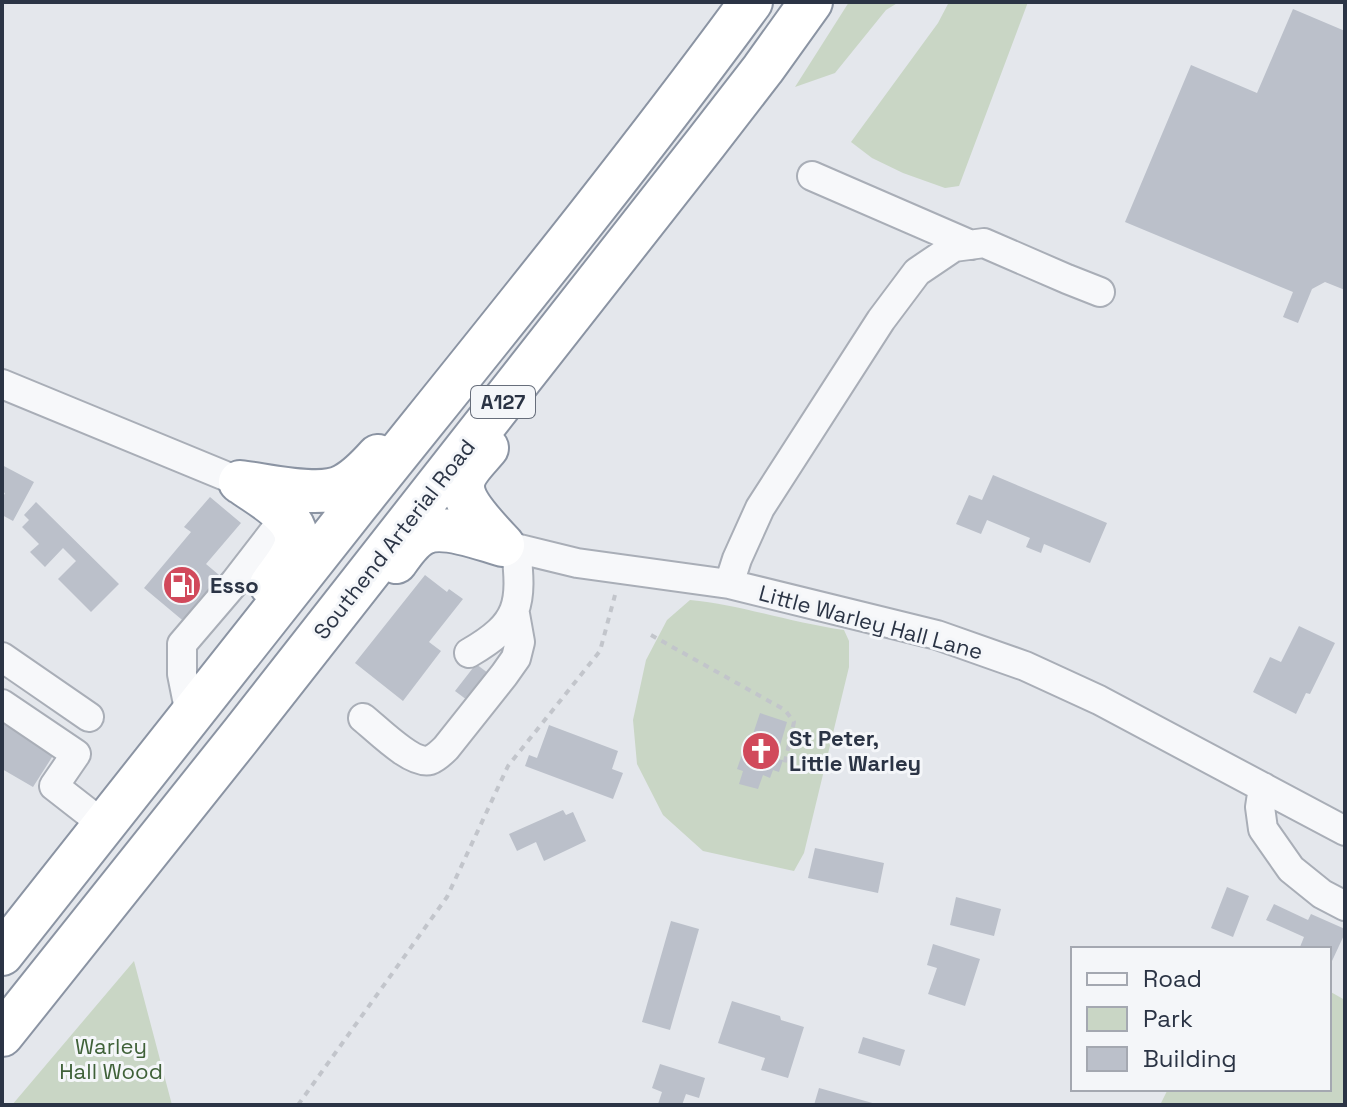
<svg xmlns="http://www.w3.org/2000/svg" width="1347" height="1107" font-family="'Space Grotesk',sans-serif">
<rect width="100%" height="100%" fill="#e4e7ec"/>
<!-- green -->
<path fill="#c9d6c5" d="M849,2H899L886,10L835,73L795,87Z
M949,2H1028L959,186L945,188L903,173L872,158L851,142L938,23Z
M690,600C742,605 792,623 844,630L849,641V667L804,853L794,871L703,851L663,815L637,764L633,720L646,660L667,620Z
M134,961L172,1105H12Z
M1329,991L1345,1000V1105H1160L1168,1089H1329Z"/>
<!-- building -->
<path fill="#bbc0ca" d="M1293,9L1345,31V290L1325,282L1312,289L1298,323L1283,317L1293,292L1125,222L1191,65L1257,93Z
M2,465L34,482L13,521L2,515V499L5,493L2,492Z
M993,475L1107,523L1090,563L1044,544L1041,553L1026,547L1030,538L987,520L981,534L956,524L969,495L982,500Z
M210,497L241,523L206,564L225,580L187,624L144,588L191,532L184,527Z
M36,502L119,584L91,612L58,579L76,561L63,548L45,567L30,552L39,544L22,527L29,520L24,515Z
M425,575L447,592L449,589L463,599L429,642L441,651L403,701L355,663Z
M1299,626L1335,643L1310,694L1306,693L1296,714L1253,692L1270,657L1281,662Z
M476,664L492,676L471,703L455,691Z
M760,713L787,722L776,759L783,760L779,772L773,770L770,778L763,775L758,789L739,784L743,771L737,769L749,734H753Z
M2,723L54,754L33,787L2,769Z
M549,725L618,751L612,769L623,773L613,799L525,766L529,755L537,758Z
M563,810L566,815L573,812L586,841L544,861L536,842L517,851L509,834Z
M815,848L884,863L878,893L808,878Z
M1227,887L1249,896L1233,937L1211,928Z
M956,897L1001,909L994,936L950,925Z
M1274,904L1308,920L1311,914L1345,929V933L1332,961L1329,960V949H1305L1300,947L1304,937L1266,920Z
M671,921L699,929L670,1030L642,1022Z
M933,944L980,959L965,1006L928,994L937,968L927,965Z
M732,1001L780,1016L781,1020L804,1027L788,1078L761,1070L765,1058L718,1043Z
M863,1037L905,1050L900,1066L858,1053Z
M660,1064L705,1078L699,1098L686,1094L682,1105L658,1104L662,1092L652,1088Z
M819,1088L876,1104L875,1105H814Z"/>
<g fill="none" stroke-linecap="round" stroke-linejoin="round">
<!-- minor casing -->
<g stroke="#a9aeb7" stroke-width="32">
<path id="minor" d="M812,176L971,245
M2,384L240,482
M503,545L577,563L729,584L937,635L1025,666L1099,700L1345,831
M729,584L737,559L760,508L881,320L917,272L954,247L984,243L1067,279L1100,292
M469,653C521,623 522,604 516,548
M2,657L89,717
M2,704L76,754L54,786L104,825
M189,709L182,674V644L235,582L286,516
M363,718C377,729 412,765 430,760C436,758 441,753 446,748L504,675L516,658L520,642L515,614
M1263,787L1260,807L1263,829L1291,869L1322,894L1345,906"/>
</g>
<!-- highway casing -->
<g stroke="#8b94a3" stroke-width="46">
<path id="highway" d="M487,448C479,458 463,472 463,486C463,504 491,532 503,545
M240,482C267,485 322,499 345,485C356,479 369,466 378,456
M242,483C261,497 304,518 295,547C291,560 279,573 271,585
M396,562C403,552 411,540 422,534C443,523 481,539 503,545
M2,954C120,804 238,654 357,505C490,339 625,174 751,2
M2,1035L242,734L705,144L763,69L811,2"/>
</g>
<!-- path -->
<path stroke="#c2c5cb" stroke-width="4" stroke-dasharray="6 6" stroke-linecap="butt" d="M651,635L785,710L794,722L784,766
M298,1105L447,897L508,766L600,651L615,595"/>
<!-- minor -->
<use href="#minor" stroke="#f7f8fa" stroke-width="28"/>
<!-- highway -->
<use href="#highway" stroke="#fff" stroke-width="42"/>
</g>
<!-- icons -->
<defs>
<g id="fuel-disc" transform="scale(2)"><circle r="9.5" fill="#d1495b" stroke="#f4f6f9"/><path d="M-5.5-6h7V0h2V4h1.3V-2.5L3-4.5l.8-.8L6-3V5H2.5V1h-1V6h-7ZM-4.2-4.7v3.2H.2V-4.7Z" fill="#fff"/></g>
<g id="church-disc" transform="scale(2)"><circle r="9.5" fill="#d1495b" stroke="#f4f6f9"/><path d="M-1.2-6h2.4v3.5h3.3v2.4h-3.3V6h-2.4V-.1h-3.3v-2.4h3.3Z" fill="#fff"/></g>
</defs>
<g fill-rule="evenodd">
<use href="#fuel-disc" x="182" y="585"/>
<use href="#church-disc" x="761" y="751"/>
</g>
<g text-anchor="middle" stroke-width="6" stroke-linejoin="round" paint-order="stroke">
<!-- shield labels -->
<rect fill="#f4f6f9" stroke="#676e7b" stroke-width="2" x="471" y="386" width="64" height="32" rx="6"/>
<g font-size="20" font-weight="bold" fill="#2b3445">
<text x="503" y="409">A127</text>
</g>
<!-- street labels -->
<g font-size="22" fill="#2b3445" stroke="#f4f6f9">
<text transform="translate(394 539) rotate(-52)" y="8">Southend Arterial Road</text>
<text transform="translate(871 622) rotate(15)" y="8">Little Warley Hall Lane</text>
</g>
<!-- poi labels -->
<g font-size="22" font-weight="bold" fill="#2b3445" stroke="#f4f6f9" text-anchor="start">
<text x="210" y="593">Esso</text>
<text x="789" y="746">St Peter,<tspan x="789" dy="25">Little Warley</tspan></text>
</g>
<!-- park labels -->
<g font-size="22" fill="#3f6138" stroke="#f4f6f9">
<text x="111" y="1054">Warley<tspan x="111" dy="25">Hall Wood</tspan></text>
</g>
</g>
<!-- border -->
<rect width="1347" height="1107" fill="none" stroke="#2b3445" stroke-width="8"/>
<!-- legend -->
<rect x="1071" y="947" width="260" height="144" fill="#f4f6f9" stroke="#a4a8b1" stroke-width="2"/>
<rect x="1087" y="973" width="40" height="12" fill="#f7f8fa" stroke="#a4a8b1" stroke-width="2"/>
<text x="1143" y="987" font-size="24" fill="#2b3445">Road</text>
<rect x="1087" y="1007" width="40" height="24" fill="#c9d6c5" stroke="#a4a8b1" stroke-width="2"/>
<text x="1143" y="1027" font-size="24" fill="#2b3445">Park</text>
<rect x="1087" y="1047" width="40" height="24" fill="#bbc0ca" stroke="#a4a8b1" stroke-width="2"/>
<text x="1143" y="1067" font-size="24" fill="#2b3445">Building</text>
</svg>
